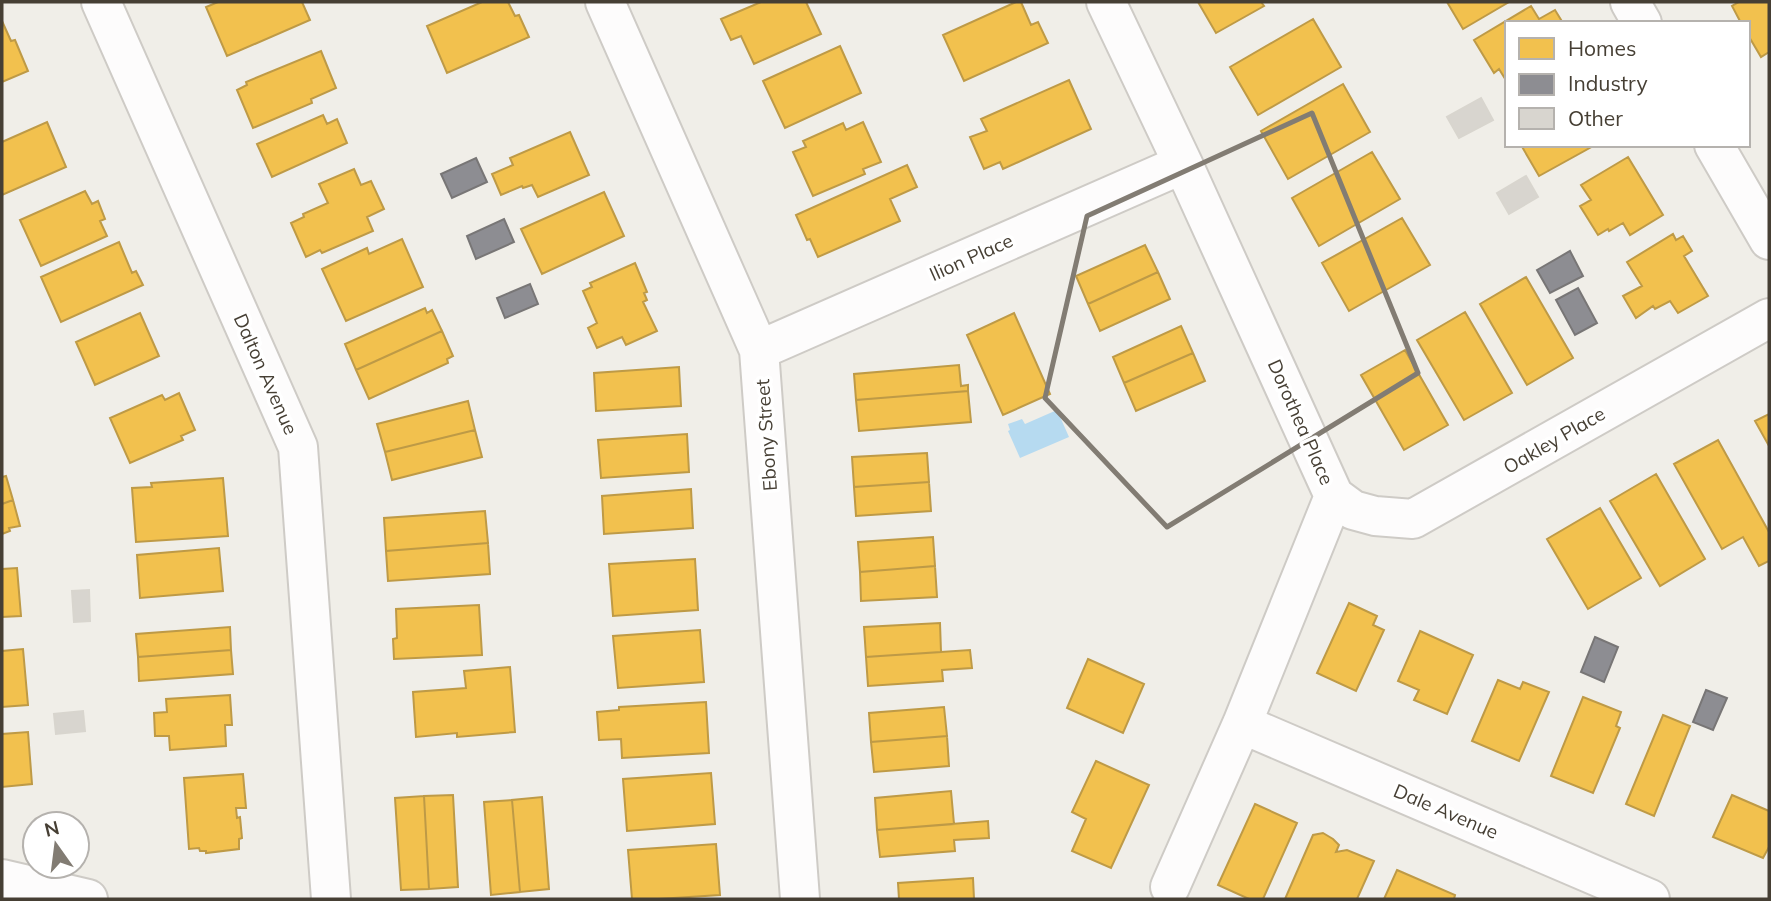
<svg xmlns="http://www.w3.org/2000/svg" width="1771" height="901" font-family="Mulish,sans-serif">
<rect width="100%" height="100%" fill="#f0eee8"/>
<!-- water -->
<path fill="#b6daf0" d="M1057,410L1069,437L1020,458L1008,431L1010,430L1008,424L1022,419L1025,424Z"/>
<!-- homes -->
<path fill="#f2c14e" stroke="#be9a46" stroke-width="2" d="M218,2H302L310,20L227,56L206,7Z
M482,2H508L515,16L519,15L529,37L447,73L427,26Z
M761,2H806L821,34L754,64L741,36L731,40L721,19Z
M1016,2H1021L1031,25L1038,22L1048,43L964,81L943,35Z
M1198,2H1261L1264,6L1216,33Z
M1447,2H1509L1463,29Z
M1739,2H1769V52L1761,57L1748,35V23H1741L1732,6Z
M1531,6L1539,19L1555,10L1563,23H1507V82L1499,69L1494,73L1474,40Z
M1313,19L1341,67L1258,115L1230,67Z
M2,21L11,41L15,40L28,71L2,82Z
M840,46L861,93L785,128L763,81Z
M321,51L336,88L311,99L312,103L253,128L237,90L247,85L246,82Z
M1069,80L1091,129L1003,169L1000,162L984,169L970,137L987,131L981,119Z
M1343,84L1370,132L1288,179L1261,131Z
M323,115L327,124L337,119L347,143L272,177L257,144Z
M47,122L66,167L2,195V142Z
M863,122L881,162L863,169L865,174L813,196L793,152L806,147L803,141L843,123L846,130Z
M570,132L589,175L538,197L532,185L523,188L522,186L501,195L492,174L513,165L510,158Z
M1521,145H1595L1539,176Z
M1372,152L1400,199L1319,246L1292,198Z
M1628,157L1663,215L1630,235L1623,223L1609,231L1608,229L1598,235L1580,206L1591,200L1581,185Z
M907,165L917,187L890,199L900,221L818,257L810,239L807,240L796,215Z
M354,169L361,185L371,181L384,209L367,217L373,231L322,253L320,250L306,257L291,223L304,217L303,214L328,203L319,184Z
M85,191L92,204L98,201L105,219L100,221L107,236L41,266L20,220Z
M604,192L624,236L542,274L521,229Z
M1402,218L1430,265L1349,311L1322,263Z
M1673,234L1676,240L1683,236L1692,251L1684,256L1708,296L1678,313L1670,301L1655,309L1653,306L1636,318L1623,296L1642,286L1627,262Z
M402,239L423,287L346,321L322,269L367,248L369,254Z
M119,242L132,273L136,271L143,285L61,322L41,277Z
M1145,245L1158,272L1088,304L1076,276Z
M635,263L647,292L644,293L647,300L643,302L657,331L626,345L622,337L597,348L588,328L597,323L583,291L592,287L590,283Z
M1158,272L1170,299L1100,331L1088,304Z
M1526,277L1573,358L1527,385L1480,304Z
M425,308L427,313L432,310L442,331L356,370L345,344Z
M1465,312L1512,393L1464,420L1417,340Z
M140,313L159,356L95,385L76,342Z
M1014,313L1050,394L1003,415L967,335Z
M1181,326L1193,353L1124,383L1113,357Z
M442,331L453,356L447,359L448,363L369,399L356,370Z
M1405,350L1448,425L1404,450L1361,375Z
M1193,353L1205,381L1136,411L1124,383Z
M959,365L961,386L968,385V391L856,400L854,374Z
M679,367L681,406L596,411L594,373Z
M968,391L971,422L859,431L856,400Z
M179,393L195,430L181,436L183,440L130,463L110,418L162,395L165,400Z
M468,401L475,430L385,452L377,424Z
M1769,414V446L1755,421Z
M475,430L482,457L392,480L385,452Z
M687,434L689,472L601,478L598,440Z
M1718,440L1769,532V561L1759,566L1743,537L1722,549L1674,464Z
M927,453L929,482L854,487L852,457Z
M1656,474L1705,559L1660,586L1610,501Z
M6,476L13,500L2,504V477Z
M223,478L228,536L136,542L132,488L152,487L151,483Z
M929,482L931,511L856,516L854,487Z
M691,489L693,528L604,534L602,496Z
M13,500L20,526L9,528L10,531L2,534V504Z
M1600,508L1641,578L1588,609L1547,539Z
M485,511L488,543L386,551L384,518Z
M933,537L935,566L860,572L858,542Z
M488,543L490,574L388,581L386,551Z
M219,548L223,591L140,598L137,555Z
M695,559L698,610L613,616L609,564Z
M935,566L937,597L861,601L860,572Z
M17,568L21,616L2,617V569Z
M1349,603L1377,616L1373,625L1384,630L1356,691L1317,673Z
M479,605L482,655L394,659L393,639L397,638L396,609Z
M940,623L941,652L866,657L864,627Z
M230,627L231,650L138,657L136,634Z
M700,630L704,682L618,688L613,636Z
M1420,631L1473,655L1447,714L1414,700L1419,690L1398,681Z
M23,649L28,705L2,707V651Z
M231,650L233,674L139,681L138,657Z
M970,650L972,668L942,670L943,681L868,686L866,657Z
M1088,659L1144,684L1123,733L1067,708Z
M510,667L515,732L457,737V733L416,737L413,692L466,688L464,671Z
M1498,680L1520,689L1523,682L1549,692L1519,761L1472,741Z
M230,695L232,725H225L226,746L170,750L169,736H155L154,713L167,712L166,699Z
M1583,697L1621,712L1616,726L1620,728L1593,793L1551,776Z
M706,702L709,753L622,758L621,739L599,740L597,712L619,710V707Z
M944,707L947,736L871,742L869,713Z
M1663,715L1690,726L1654,816L1626,804Z
M28,732L32,784L2,787V734Z
M947,736L949,766L874,772L871,742Z
M1096,761L1149,785L1111,868L1072,851L1086,819L1072,812Z
M711,773L715,824L627,831L623,779Z
M243,774L246,808H236L237,818L240,817L242,838L239,839V849L206,853V851H200L199,848L189,849L184,778Z
M951,791L954,824L877,830L875,798Z
M453,795L458,887L429,889L424,796Z
M1732,795L1769,811V847L1763,858L1713,837Z
M424,796L429,889L401,890L395,798Z
M542,797L549,889L520,892L512,800Z
M512,800L520,892L491,895L484,802Z
M1255,804L1297,823L1263,899H1249L1218,885Z
M988,821L989,838L954,840L955,851L880,857L877,830Z
M1323,833L1333,839L1339,845L1336,852L1347,850L1374,861L1357,899H1285L1313,835Z
M716,844L720,895L658,899H632L628,850Z
M1397,870L1455,895L1454,899H1384Z
M973,878L974,899H899L898,883Z"/>
<!-- industry -->
<path fill="#8d8d92" stroke="#787676" stroke-width="2" d="M476,158L487,182L452,198L441,174Z
M504,219L514,242L476,259L467,236Z
M1570,251L1583,276L1550,293L1537,270Z
M530,284L538,304L505,318L497,298Z
M1578,288L1597,323L1575,335L1556,300Z
M1595,637L1618,647L1604,682L1581,672Z
M1706,690L1727,698L1713,730L1693,722Z"/>
<!-- building -->
<path fill="#d8d5cf" stroke="#d8d5ce" stroke-width="2" d="M1481,98L1493,120L1459,138L1447,117Z
M1526,176L1538,197L1509,214L1497,193Z
M89,590L90,621L74,622L72,591Z
M83,711L85,731L56,734L54,714Z"/>
<g fill="none" stroke-linecap="round" stroke-linejoin="round">
<!-- minor casing -->
<g stroke="#cecbc6" stroke-width="42">
<path id="minor" d="M101,2L298,447L331,899
M605,2L759,350L800,899
M1106,2L1183,164L1334,496L1242,724L1170,887
M1630,2L1642,23
M1714,145L1769,240
M759,350L1183,164
M1334,496L1353,510L1375,516L1413,519L1769,318
M1242,724L1650,899
M2,879L88,899"/>
</g>
<!-- minor -->
<use href="#minor" stroke="#fdfcfc" stroke-width="38"/>
</g>
<!-- marked area -->
<path fill="none" stroke="#827c73" stroke-width="5" stroke-linejoin="round" d="M1312,113L1418,373L1167,527L1045,398L1087,216Z"/>
<g text-anchor="middle" stroke-width="7" stroke-linejoin="round" paint-order="stroke">
<!-- street labels -->
<g font-size="19" fill="#463f34" stroke="#fff">
<text transform="translate(971 257) rotate(-24)" y="7">Ilion Place</text>
<text transform="translate(266 374) rotate(66)" y="7">Dalton Avenue</text>
<text transform="translate(1301 422) rotate(66)" y="7">Dorothea Place</text>
<text transform="translate(766 435) rotate(-94)" y="7">Ebony Street</text>
<text transform="translate(1554 440) rotate(-30)" y="7">Oakley Place</text>
<text transform="translate(1446 811) rotate(23)" y="7">Dale Avenue</text>
</g>
</g>
<!-- border -->
<rect width="1771" height="901" fill="none" stroke="#463f34" stroke-width="7"/>
<!-- legend -->
<rect x="1505" y="21" width="245" height="126" fill="#ffffff" stroke="#b5b2ae" stroke-width="2"/>
<rect x="1519" y="38" width="35" height="21" fill="#f2c14e" stroke="#b5b2ae" stroke-width="2"/>
<text x="1568" y="56" font-size="21" fill="#463f34">Homes</text>
<rect x="1519" y="74" width="35" height="21" fill="#8d8d92" stroke="#b5b2ae" stroke-width="2"/>
<text x="1568" y="91" font-size="21" fill="#463f34">Industry</text>
<rect x="1519" y="108" width="35" height="21" fill="#d8d5cf" stroke="#b5b2ae" stroke-width="2"/>
<text x="1568" y="126" font-size="21" fill="#463f34">Other</text>
<!-- north arrow -->
<g transform="translate(56 845) rotate(346)"><circle r="33" fill="#ffffff" stroke="#b5b2ae" stroke-width="2"/>
<path d="M0-5L12 26L0 18L-12 26Z" fill="#827c73"/>
<text y="-10" font-size="19" font-weight="bold" text-anchor="middle" fill="#463f34">N</text>
</g>
</svg>
